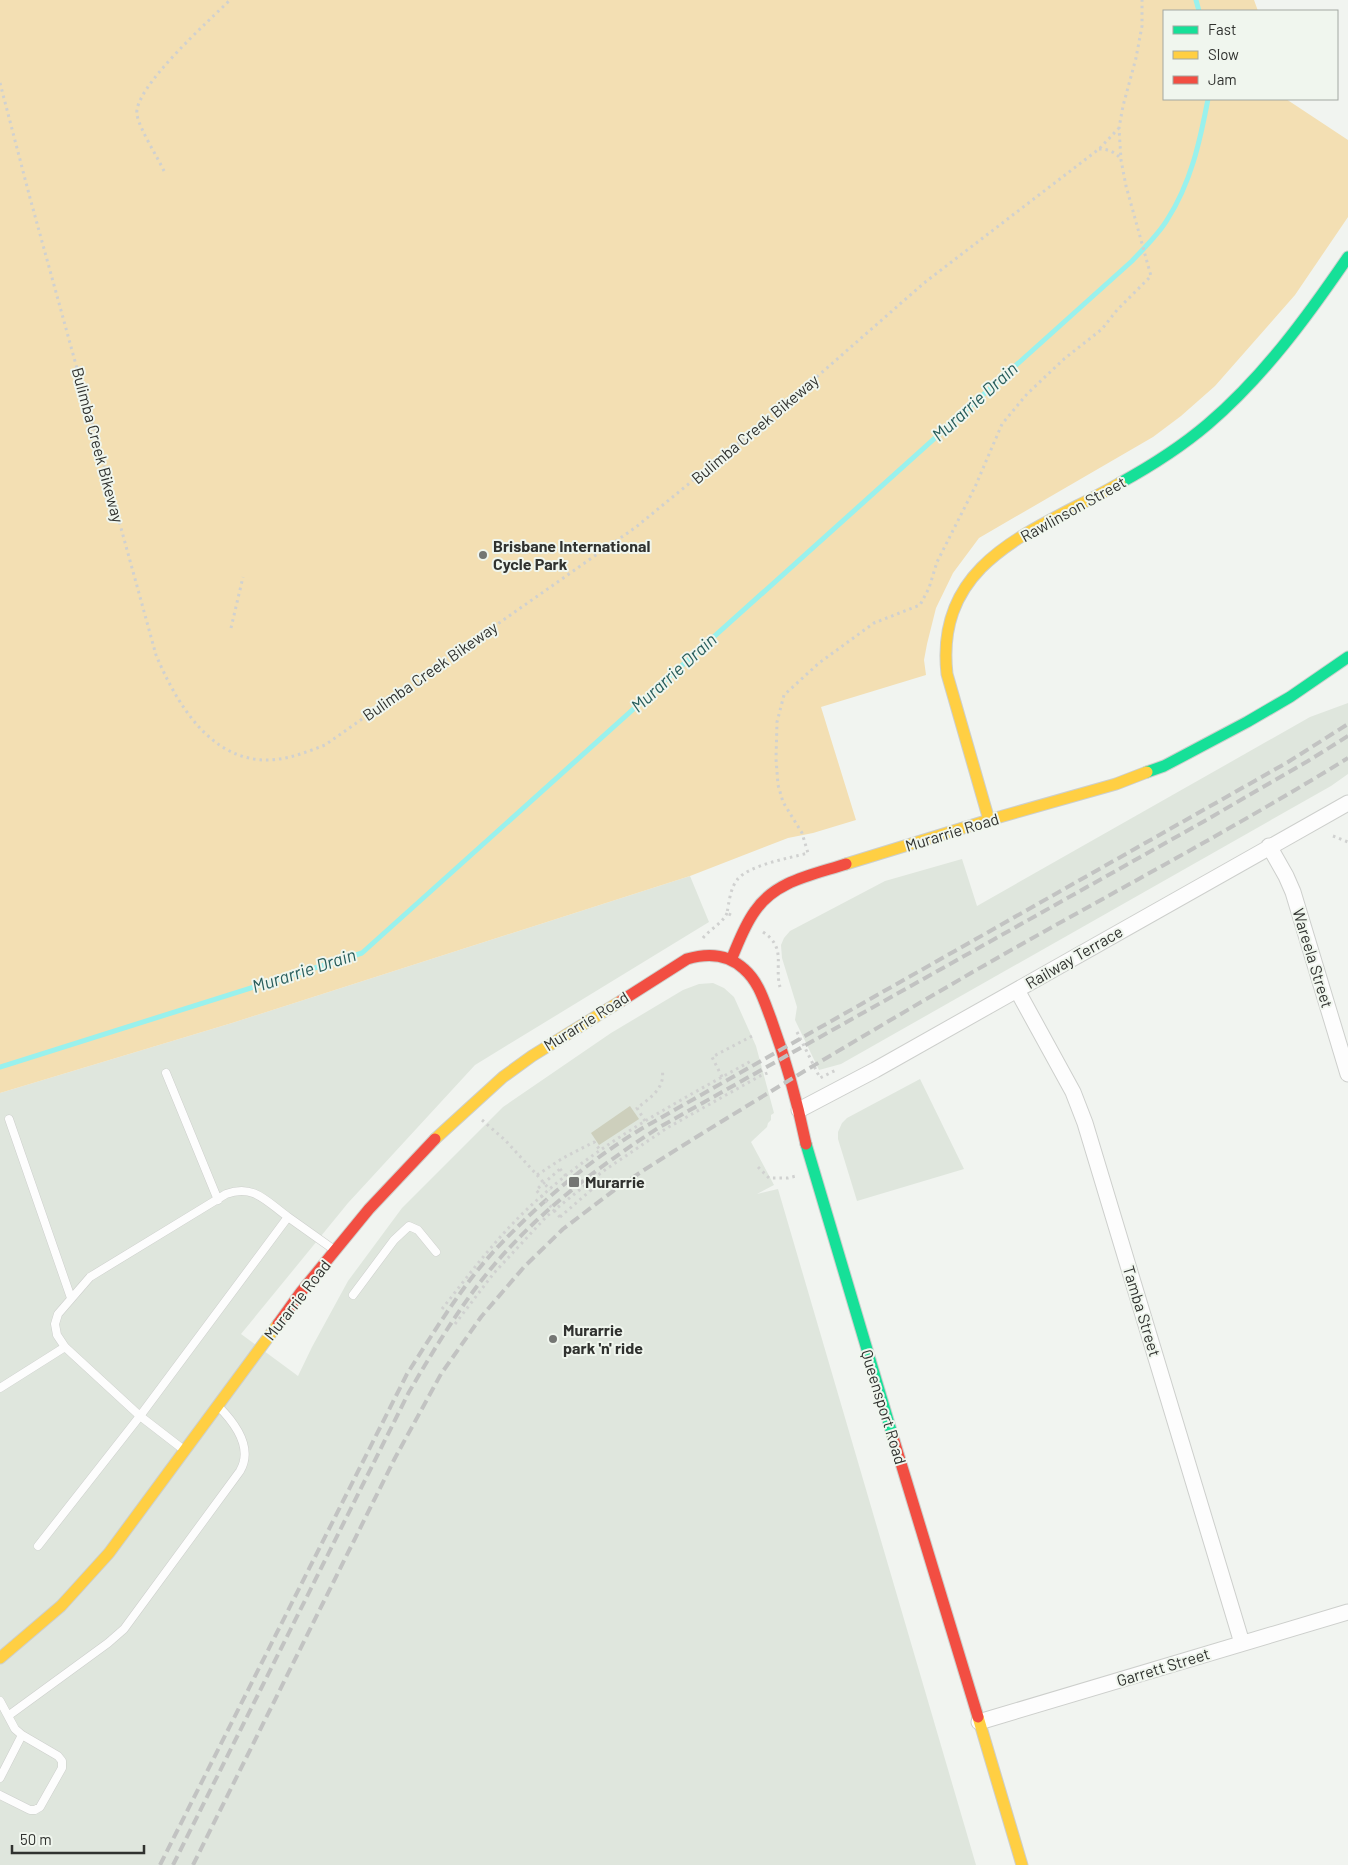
<svg xmlns="http://www.w3.org/2000/svg" width="1348" height="1865" font-family="Barlow,sans-serif">
<rect width="100%" height="100%" fill="#f1f4f0"/>
<!-- built -->
<path fill="#dfe6dd" d="M1348,703V774L1331,786L841,1064L819,1070L795,1020L797,1007L782,958L781,945L784,938L790,931L885,881L962,859L977,906L1310,717Z
M690,876L709,922L475,1065L348,1203L241,1334L298,1376L312,1347L348,1281L402,1208L503,1107L611,1033L683,990L699,984L713,983L724,988L734,997L756,1046L774,1113L771,1115V1120L768,1123L767,1127L751,1142L774,1185L757,1194L778,1189L976,1865H0V1093L232,1023Z
M920,1079L964,1169L857,1201L838,1139V1132L842,1123L847,1118Z"/>
<!-- green -->
<path fill="#f3dfb3" d="M0,0H1254L1258,11H1164V99H1286L1348,140V217L1295,295L1215,386L1181,416L1153,437L979,538L953,573L936,608L927,644L924,660L926,675L821,707L856,820L813,833L788,838L690,876L232,1023L0,1093Z"/>
<g fill="none" stroke-linecap="round" stroke-linejoin="round">
<!-- stream -->
<path stroke="#99f1ed" stroke-width="5" d="M1196,0L1199,11
M0,1067L362,953L1132,261C1144,248 1158,235 1167,220C1191,183 1200,141 1208,99"/>
</g>
<!-- building -->
<path fill="#cdcfbc" d="M630,1106L639,1119L599,1145L591,1133Z"/>
<g fill="none" stroke-linecap="round" stroke-linejoin="round">
<!-- lane casing -->
<g stroke="#cdcfcc" stroke-width="9">
<path id="lane" d="M166,1073L218,1200
M9,1119L71,1298
M353,1295L394,1240L409,1226L418,1230L436,1252
M0,1388L65,1347
M184,1450L140,1416L288,1217L333,1249
M38,1546L140,1416L65,1347L57,1335L55,1324L58,1314L90,1277L226,1194C254,1184 266,1201 288,1217
M0,1701L15,1729L22,1735L58,1756L62,1761V1768L40,1807L35,1810H30L0,1795
M8,1716L108,1643L124,1629L240,1471C254,1447 234,1422 218,1406
M0,1778L22,1735"/>
</g>
<!-- street casing -->
<g stroke="#cdcfcc" stroke-width="17">
<path id="street" d="M1269,846L1286,876L1293,892L1348,1074
M1017,990L1073,1092L1085,1123L1242,1643
M799,1110L875,1070L1348,803
M979,1722L1348,1612"/>
</g>
<!-- fast casing -->
<g stroke="#cdcfcc" stroke-width="13">
<path id="fast" d="M1120,483C1151,466 1181,447 1208,424C1264,376 1307,317 1348,257
M1147,772L1164,766L1247,722L1290,697L1348,657
M806,1144L893,1437"/>
</g>
<!-- slow casing -->
<g stroke="#cdcfcc" stroke-width="13">
<path id="slow" d="M989,820L947,674C934,558 1039,530 1120,483
M846,864L989,820L1116,784L1147,772
M435,1139L503,1077L532,1056L621,1001
M0,1658L61,1606L109,1553L278,1324
M978,1717L1022,1865"/>
</g>
<!-- jam casing -->
<g stroke="#cdcfcc" stroke-width="13">
<path id="jam" d="M731,960C738,944 744,926 755,911C775,881 812,875 846,864
M621,1001L687,959C707,953 728,954 744,969C759,982 764,1001 771,1019C786,1060 797,1101 806,1144
M278,1324L301,1292L369,1209L435,1139
M893,1437L978,1717"/>
</g>
<!-- path -->
<path stroke="#d0d1d0" stroke-width="3" stroke-dasharray="2.5 4" stroke-linecap="butt" d="M0,83L30,198L156,655C176,702 210,762 270,760C289,759 307,752 325,745L636,527L779,410L924,283L1099,149L1119,128
M1099,149C1108,149 1115,152 1121,159
M164,171C157,156 140,130 137,115C132,89 211,19 230,0
M231,628L243,577
M1333,836L1348,842
M731,915L727,913C729,903 730,889 737,880C748,865 790,858 808,853L802,833L783,802L778,785L776,759L777,722L784,695L819,663L874,623L920,605L929,588L937,562L975,487L1002,424L1027,394L1064,359L1102,329L1117,310L1151,276L1126,186L1121,160L1119,128L1123,106L1136,58L1142,26V0
M763,932C787,948 774,965 780,987
M703,938C710,929 722,924 727,913
M797,1032L820,1078L836,1070
M722,1077L712,1057L754,1035
M482,1120L505,1140L537,1175L563,1158L594,1142L600,1150
M645,1121L637,1108C650,1098 666,1088 662,1069
M758,1167L769,1178H788L796,1176
M560,1169L566,1176
M537,1175L550,1190
M560,1217L591,1190L586,1184
M442,1309C471,1272 500,1233 536,1201C599,1143 677,1102 751,1061
M455,1324L494,1273L547,1216L602,1172L667,1128L760,1076L770,1072"/>
<!-- lane -->
<use href="#lane" stroke="#fdfdfd" stroke-width="8"/>
<!-- street -->
<use href="#street" stroke="#fdfdfd" stroke-width="15"/>
<!-- fast -->
<use href="#fast" stroke="#16e098" stroke-width="11"/>
<!-- slow -->
<use href="#slow" stroke="#ffcf43" stroke-width="11"/>
<!-- jam -->
<use href="#jam" stroke="#f24e42" stroke-width="11"/>
<!-- rail -->
<path stroke="#c2c3c2" stroke-width="4" stroke-dasharray="10 5" stroke-linecap="butt" d="M160,1865L407,1374C434,1332 461,1287 495,1250C538,1204 587,1162 641,1129L1288,762L1348,724
M173,1865L409,1392C435,1348 461,1304 494,1265C541,1210 598,1167 658,1128L1201,823L1308,761L1348,736
M193,1865L395,1458L441,1374L481,1317L524,1267L563,1229L617,1188L644,1170C751,1102 861,1037 971,973C1096,901 1225,834 1348,758"/>
<!-- path-bridge -->
<path stroke="#d0d1d0" stroke-width="3" stroke-dasharray="2.5 4" stroke-linecap="butt" d="M560,1217L536,1190L560,1169"/>
</g>
<!-- markers -->
<g fill="#747673" stroke="#f0f6ee" stroke-width="2">
<circle cx="483" cy="555" r="5"/>
<rect x="568" y="1176" width="12" height="12" rx="2.5"/>
<circle cx="553" cy="1339" r="5"/>
</g>
<g text-anchor="middle" stroke-width="4" stroke-linejoin="round" paint-order="stroke">
<!-- street labels -->
<g font-size="16" fill="#30322f" stroke="#f0f6ee">
<text transform="translate(755 429) rotate(-40)" y="6">Bulimba Creek Bikeway</text>
<text transform="translate(98 445) rotate(75)" y="6">Bulimba Creek Bikeway</text>
<text transform="translate(1073 509) rotate(-29)" y="6">Rawlinson Street</text>
<text transform="translate(430 671) rotate(-35)" y="6">Bulimba Creek Bikeway</text>
<text transform="translate(952 832) rotate(-17)" y="6">Murarrie Road</text>
<text transform="translate(1074 957) rotate(-30)" y="6">Railway Terrace</text>
<text transform="translate(1313 958) rotate(73)" y="6">Wareela Street</text>
<text transform="translate(586 1021) rotate(-32)" y="6">Murarrie Road</text>
<text transform="translate(297 1300) rotate(-52)" y="6">Murarrie Road</text>
<text transform="translate(1142 1311) rotate(73)" y="6">Tamba Street</text>
<text transform="translate(884 1407) rotate(73)" y="6">Queensport Road</text>
<text transform="translate(1163 1667) rotate(-17)" y="6">Garrett Street</text>
</g>
<!-- poi labels -->
<g font-size="16" font-weight="bold" fill="#30322f" stroke="#f0f6ee" text-anchor="start">
<text x="493" y="552">Brisbane International<tspan x="493" dy="18">Cycle Park</tspan></text>
<text x="585" y="1188">Murarrie</text>
<text x="563" y="1336">Murarrie<tspan x="563" dy="18">park 'n' ride</tspan></text>
</g>
<!-- water labels -->
<g font-size="18" font-style="italic" fill="#285e5c" stroke="#f0f6ee">
<text transform="translate(975 402) rotate(-42)" y="6">Murarrie Drain</text>
<text transform="translate(674 673) rotate(-42)" y="6">Murarrie Drain</text>
<text transform="translate(304 971) rotate(-18)" y="6">Murarrie Drain</text>
</g>
</g>
<!-- legend -->
<rect x="1163" y="10" width="175" height="90" fill="#f0f6ee" stroke="#a3a8a2"/>
<rect x="1173" y="26" width="25" height="8" fill="#16e098" stroke="#a3a8a2"/>
<text x="1208" y="35" font-size="15" fill="#30322f">Fast</text>
<rect x="1173" y="51" width="25" height="8" fill="#ffcf43" stroke="#a3a8a2"/>
<text x="1208" y="60" font-size="15" fill="#30322f">Slow</text>
<rect x="1173" y="76" width="25" height="8" fill="#f24e42" stroke="#a3a8a2"/>
<text x="1208" y="85" font-size="15" fill="#30322f">Jam</text>
<!-- scale -->
<path d="M12 1845v8h132v-8" fill="none" stroke="#30322f" stroke-width="2.5"/>
<text x="20" y="1845" font-size="15" fill="#30322f" stroke="#f0f6ee" stroke-width="4" paint-order="stroke">50 m</text>
</svg>
